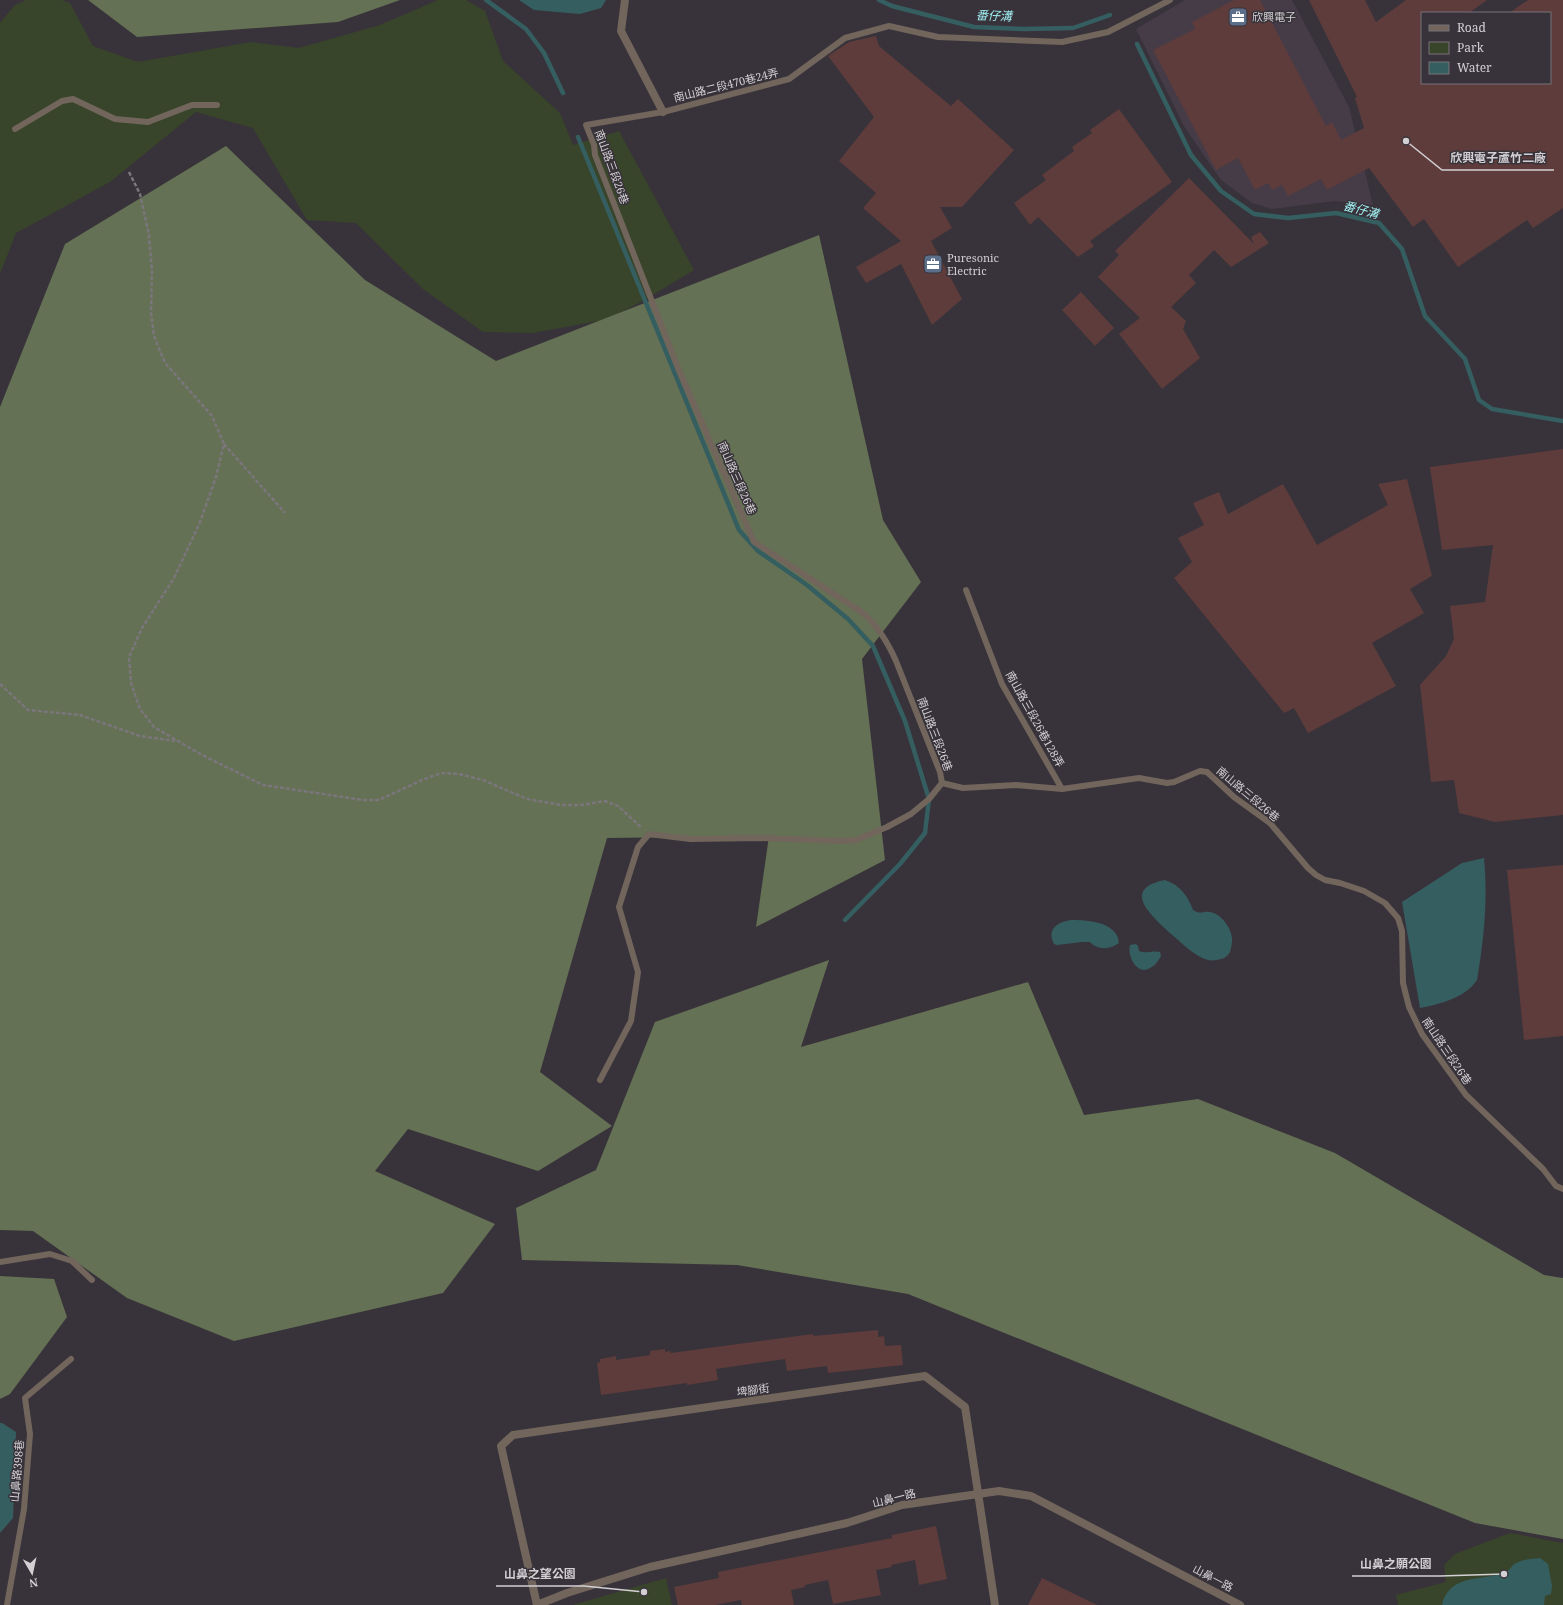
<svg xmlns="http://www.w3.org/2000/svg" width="1563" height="1605" font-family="'Noto Serif','Noto Sans TC',serif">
<rect width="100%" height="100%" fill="#38333a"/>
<!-- built -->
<path fill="#453c48" d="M1185,0H1292L1349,107L1373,205L1335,201L1272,209L1252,203L1221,180L1184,126L1136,29Z"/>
<!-- green -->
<path fill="#39452a" d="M26,0H62L70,3L93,46L138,62L251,42L299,48L380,25L438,0H466L485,11L503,61L560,113L573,145L619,131L694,270L641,302L605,320L532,333L483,332L423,289L356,223L307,220L253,128L196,112L110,182L16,233L0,274V23L15,5Z
M1510,1533L1563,1543V1605H1398L1396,1595L1446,1582L1444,1565L1455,1554Z
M666,1578L672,1605H573Z"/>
<!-- forest -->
<path fill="#647154" d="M88,0H400L338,22L137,37Z
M226,146L365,280L496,361L819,235L883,520L921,582L862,659L885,860L756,927L769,836L607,838L540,1072L612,1126L538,1171L408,1129L375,1171L495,1224L443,1293L234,1341L127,1298L33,1231L0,1230V407L65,244Z
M829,960L801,1047L1028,982L1084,1115L1198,1099L1335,1153L1544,1275L1563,1278V1539L1475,1523L908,1294L737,1265L522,1260L516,1208L596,1170L655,1022Z
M0,1276L54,1279L67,1317L10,1394L0,1399Z"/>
<!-- water -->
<path fill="#355e61" d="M519,0H606L601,8L580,14L534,10Z
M1484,858C1488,900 1484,939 1477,980C1465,998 1440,1004 1420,1008L1402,902L1462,863Z
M1165,880C1180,885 1188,896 1193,910C1201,915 1203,911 1210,912C1222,914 1233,930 1232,941C1231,953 1229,958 1217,960C1214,960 1210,961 1208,960C1195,957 1181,942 1171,934C1153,917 1119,889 1165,880Z
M1071,920C1084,920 1108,921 1116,934C1118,936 1118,940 1119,943C1110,950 1097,950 1090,942H1082L1057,945L1054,944C1046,929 1058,922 1071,920Z
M1136,944L1138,946L1139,951C1146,954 1153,950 1160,952L1161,956C1159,960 1155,966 1150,968C1137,976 1127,956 1130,945Z
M0,1423H2L16,1432L13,1518L0,1533Z
M1540,1558L1548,1564L1552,1586L1551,1594L1545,1596L1544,1605H1442C1451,1571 1484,1583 1507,1571C1510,1570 1511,1567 1513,1565C1520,1559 1532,1559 1540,1558Z"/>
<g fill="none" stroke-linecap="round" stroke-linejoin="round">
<!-- stream -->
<path stroke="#355e61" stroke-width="4.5" d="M486,0L526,29L544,53L563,93
M879,0L892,6L974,27L1025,29L1073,28L1110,15
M1137,44L1191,155L1221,191L1254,214L1288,218L1336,213L1379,223L1402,249L1425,316L1465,359L1479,400L1492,409L1563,421
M578,137L739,530L758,551L807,585L848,619L873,646L905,721L929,799L925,833L900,864L845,920"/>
</g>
<!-- building -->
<path fill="#5d3c3b" d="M1234,0H1260L1326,126L1332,122L1341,140L1364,128L1355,98L1357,97L1309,0H1365L1376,22L1406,0H1487L1469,13H1422V83H1550V13H1509L1528,0H1563V208L1533,228L1527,220L1458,267L1424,219L1413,227L1369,168L1327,190L1321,179L1288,196L1282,185L1272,190L1268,183L1255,190L1238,158L1216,170L1153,50L1195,29L1192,22Z
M876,36L879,46L951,106L958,99L1014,150L962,207H940L952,228L931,241L962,299L932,325L901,264L866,283L856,267L901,241L863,208L876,193L839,161L874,117L828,56L849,42Z
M1119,109L1172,182L1090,241L1094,246L1078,257L1038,217L1030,225L1014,203L1046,180L1042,175L1074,151L1072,147L1092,133L1090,130Z
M1189,178L1254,244L1251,237L1260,232L1269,243L1231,267L1214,250L1189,275L1196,283L1171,307L1186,321L1183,329L1200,358L1162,389L1119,334L1140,318L1098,277L1119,255L1115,251Z
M1081,292L1114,328L1095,346L1062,310Z
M1563,449V815L1495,822L1459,813L1454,780L1431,782L1420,685L1446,656L1454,639L1450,606L1485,602L1493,545L1442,550L1430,467Z
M1407,479L1432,576L1410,589L1424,613L1372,643L1396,686L1308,733L1294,708L1284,713L1174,578L1192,562L1178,538L1204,525L1193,503L1219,492L1228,514L1283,484L1317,545L1388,505L1378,484Z
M1563,865V1036L1524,1040L1507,870Z
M878,1330V1337L884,1336L885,1346L901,1345L903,1365L828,1373L827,1366L787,1371L785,1359L716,1369L718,1380L687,1385V1383L601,1395L597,1363L600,1362V1359L616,1356V1360L650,1355V1351L665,1349V1352L670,1351L671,1353L813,1334V1336Z
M936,1526L947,1579L919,1585L915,1560L891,1565L892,1567L876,1570L881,1595L833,1604L828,1580L805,1585V1587L791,1590L794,1605H742L741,1600L715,1605H678L674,1587L719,1578L718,1572L892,1538V1535Z
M1042,1578L1097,1605H1028Z"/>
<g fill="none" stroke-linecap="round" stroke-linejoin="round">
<!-- path -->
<path stroke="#7b767c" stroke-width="2.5" stroke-dasharray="4 2" stroke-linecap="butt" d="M129,172L140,194L149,235L152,272L151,313L154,336L165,363L212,416L224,444L216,477L200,522L174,578L142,628L129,657L131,683L140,709L154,727L202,755L263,785L363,800H379L422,780L441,773L459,774L483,780L527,799L561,805H581L605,801L618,806L642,828
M224,444L285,513
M0,684L28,710L80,715L140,736L175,741"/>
<!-- lane -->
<path stroke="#71655c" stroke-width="6" d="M1170,0L1108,32L1062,42L938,37L889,26L845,38L789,79L663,112L586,125L594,145L595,155L678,368L754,542L863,613C878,626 888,643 896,661L940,772L942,783L963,788L1016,785L1062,789L1139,778L1167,783L1174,782L1200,771L1207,772L1234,797L1270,823L1308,868L1316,875L1325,880L1340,883L1364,891L1385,903L1398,918L1402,931L1403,983L1409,1007L1422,1034L1466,1095L1543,1169L1556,1186L1563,1189
M15,129L62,101L73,99L115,119L148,122L192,105H217
M966,590L1002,684L1062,789
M600,1080L631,1021L638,972L619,907L638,847L649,834L690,839L760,838L842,841L856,840L887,827L911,814L929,799L942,783
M0,1262L50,1254L72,1261L92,1280
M7,1605L24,1509L30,1434L25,1398L71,1359"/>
<!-- street -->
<path stroke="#71655c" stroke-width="8" d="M625,0L621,31L663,112
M537,1605L501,1446L513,1435L925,1376L965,1407L995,1605
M537,1605L567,1593L650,1567L847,1523L902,1505L999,1491L1031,1496L1240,1605"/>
</g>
<!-- icons -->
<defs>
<g id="office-square" transform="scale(1)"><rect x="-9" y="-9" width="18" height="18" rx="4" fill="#5c6f8a" stroke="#38333a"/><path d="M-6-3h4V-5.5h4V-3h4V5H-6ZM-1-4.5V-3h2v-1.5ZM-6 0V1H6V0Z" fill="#fff"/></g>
</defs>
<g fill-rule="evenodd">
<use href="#office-square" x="1238" y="17"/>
<use href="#office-square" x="933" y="264"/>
</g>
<g text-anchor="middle" stroke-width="3" stroke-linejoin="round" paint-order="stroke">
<!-- poi labels -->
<g font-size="11" fill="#d3d0d4" stroke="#38333a" text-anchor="start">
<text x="1252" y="21">欣興電子</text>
<text x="947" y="262">Puresonic<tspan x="947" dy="13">Electric</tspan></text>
</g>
<!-- street labels -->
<g font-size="11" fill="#d3d0d4" stroke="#38333a">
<text transform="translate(726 85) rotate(-14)" y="4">南山路二段470巷24弄</text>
<text transform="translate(612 167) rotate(70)" y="4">南山路三段26巷</text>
<text transform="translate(737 478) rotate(66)" y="4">南山路三段26巷</text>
<text transform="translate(1035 719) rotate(61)" y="4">南山路三段26巷128弄</text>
<text transform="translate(935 734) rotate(69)" y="4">南山路三段26巷</text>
<text transform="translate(1248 794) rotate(40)" y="4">南山路三段26巷</text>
<text transform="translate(1447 1051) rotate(56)" y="4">南山路三段26巷</text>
<text transform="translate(753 1390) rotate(-8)" y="4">埤腳街</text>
<text transform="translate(17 1471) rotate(-85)" y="4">山鼻路398巷</text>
<text transform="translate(894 1498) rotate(-14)" y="4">山鼻一路</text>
<text transform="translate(1213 1578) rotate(28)" y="4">山鼻一路</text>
</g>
<!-- water labels -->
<g font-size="12" font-style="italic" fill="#9feef2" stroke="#38333a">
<text transform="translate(994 16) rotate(2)" y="4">番仔溝</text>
<text transform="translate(1361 210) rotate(15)" y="4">番仔溝</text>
</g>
</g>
<!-- callouts -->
<path fill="none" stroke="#d3d0d4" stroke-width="1.5" d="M1406 141L1442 170H1554M1504 1574L1440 1576H1352M644 1592L584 1586H496"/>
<g fill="#d3d0d4" stroke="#38333a" stroke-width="1.5">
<circle cx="1406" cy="141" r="4"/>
<circle cx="1504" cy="1574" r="4"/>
<circle cx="644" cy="1592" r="4"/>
</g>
<g font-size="12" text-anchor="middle" font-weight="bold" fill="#d3d0d4" stroke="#38333a" stroke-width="3" stroke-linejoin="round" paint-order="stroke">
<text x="1498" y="162">欣興電子蘆竹二廠</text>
<text x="1396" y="1568">山鼻之願公園</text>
<text x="540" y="1578">山鼻之望公園</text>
</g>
<!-- legend -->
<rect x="1421" y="12" width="130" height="72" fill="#38333a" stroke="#767278"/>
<rect x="1429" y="25" width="20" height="6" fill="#71655c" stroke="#767278"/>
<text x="1457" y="32" font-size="12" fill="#d3d0d4">Road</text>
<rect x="1429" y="42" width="20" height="12" fill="#39452a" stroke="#767278"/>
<text x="1457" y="52" font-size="12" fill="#d3d0d4">Park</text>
<rect x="1429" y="62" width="20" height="12" fill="#355e61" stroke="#767278"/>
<text x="1457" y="72" font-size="12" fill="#d3d0d4">Water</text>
<!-- north arrow -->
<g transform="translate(32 1573) rotate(171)" stroke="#38333a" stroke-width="3" paint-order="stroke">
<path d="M0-3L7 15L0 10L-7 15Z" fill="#d3d0d4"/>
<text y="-6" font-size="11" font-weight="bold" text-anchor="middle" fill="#d3d0d4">N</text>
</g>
</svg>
